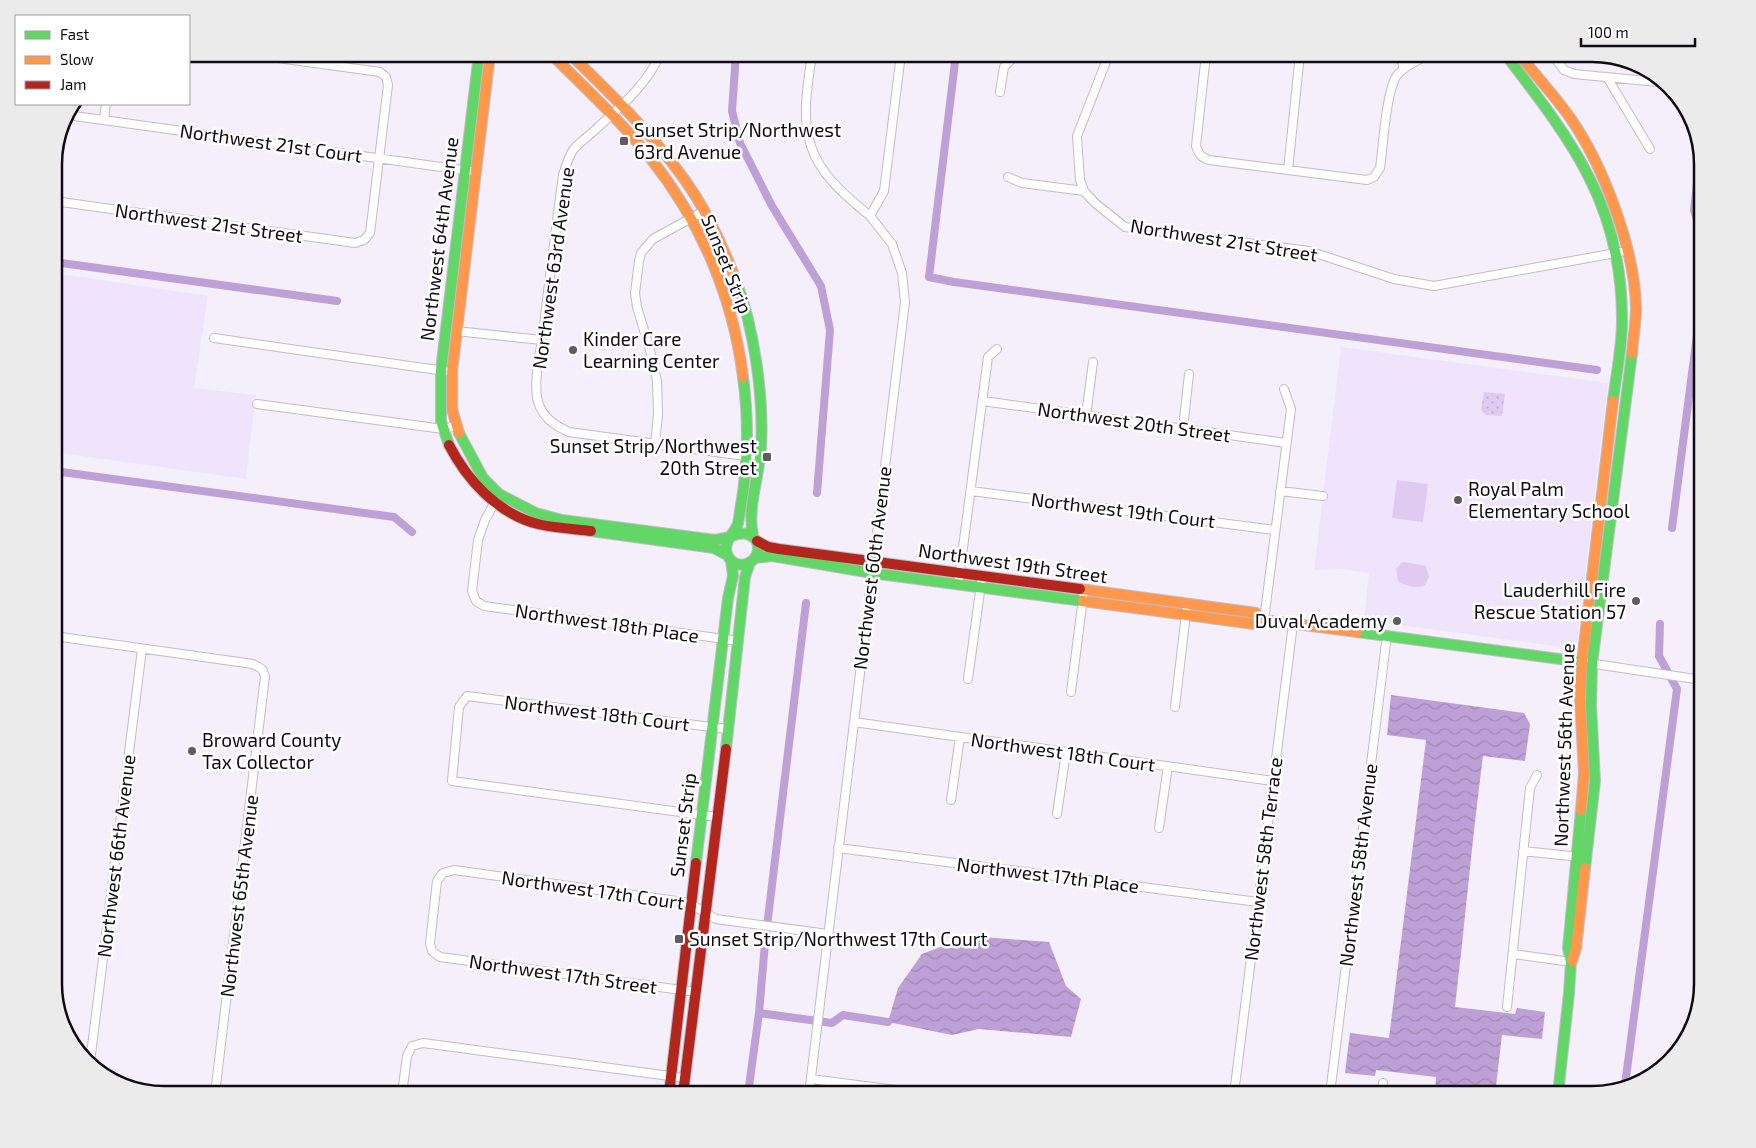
<svg xmlns="http://www.w3.org/2000/svg" width="1756" height="1148" font-family="'Exo 2',sans-serif">
<defs>
<pattern id="park-dots" width="8" height="8" patternUnits="userSpaceOnUse" patternTransform="scale(1.25)"><rect width="8" height="8" fill="#dfcaf2"/><path d="M2 2h.1M6 6h.1" fill="none" stroke="#beaccf" stroke-width="1.8" stroke-linecap="round"/></pattern>
<pattern id="water-waves" width="16" height="10" patternUnits="userSpaceOnUse" patternTransform="scale(1.25)"><rect width="16" height="10" fill="#bda1d6"/><path d="M0 5q4-4 8 0t8 0" fill="none" stroke="#a189b7"/></pattern>
</defs>
<rect width="100%" height="100%" fill="#f4effa"/>
<!-- built -->
<path fill="#f0e4fc" d="M54,273L208,296L194,388L256,395L246,479L54,452Z
M1341,347L1608,383L1577,642L1574,646L1569,648L1364,620L1369,573L1343,569L1314,570Z"/>
<!-- green -->
<path fill="#dfcaf2" d="M1397,480L1428,484L1423,522L1392,518Z
M1405,562L1426,566L1429,577L1425,585C1417,589 1405,586 1398,581L1396,569L1401,563Z"/>
<!-- park -->
<path fill="url(#park-dots)" d="M1484,392L1505,394L1502,416L1486,415L1481,410Z"/>
<!-- water -->
<path fill="url(#water-waves)" d="M1391,695L1524,713L1530,724L1525,761L1483,756C1472,840 1465,923 1455,1007L1515,1014L1517,1008L1545,1012L1542,1039L1502,1035L1495,1094H1435L1436,1077L1376,1070L1375,1076L1345,1073L1350,1033L1389,1038L1426,740L1387,735Z
M969,936L1049,942L1066,986L1081,999L1071,1037L979,1029L952,1035L888,1022L898,988L922,954Z"/>
<g fill="none" stroke-linecap="round" stroke-linejoin="round">
<!-- canal -->
<path stroke="#bda1d6" stroke-width="8" d="M736,54L732,111L740,143L772,206L821,286L830,330L817,493
M956,54L929,277L954,282L1597,370
M1700,158L1694,210L1702,236
M54,262L337,301
M54,471L394,517L412,532
M1672,528L1702,296
M759,1013L832,1023L843,1015L888,1022
M1625,1085L1677,689L1659,656L1660,624
M748,1094L759,1013L765,943L806,603"/>
<!-- street casing -->
<g stroke="#c1bdc6" stroke-width="10">
<path id="street" d="M660,54C648,84 619,108 596,129C589,136 579,142 573,150C568,158 566,166 563,175C556,228 549,281 543,334C540,353 533,383 538,402C543,418 554,425 569,432L760,458
M812,54C808,83 801,117 811,146C820,175 847,197 870,216
M1206,54L1196,146C1199,155 1201,157 1209,160L1367,180L1374,177L1380,168C1383,148 1386,88 1398,74C1406,65 1419,60 1430,54
M1399,54L1404,68
M1552,54L1564,70L1574,74L1658,82
M1607,77L1650,149
M1000,92L1004,67L1017,54
M67,115L470,171
M104,119L106,104
M1288,170L1300,54
M1008,177L1022,183L1084,191L1095,203L1125,227L1309,251L1394,279L1434,286L1621,252
M1084,191L1080,180L1077,136L1109,54
M54,201L355,243L364,240L370,233L388,85L386,77L380,72L248,54
M456,331L542,340
M214,338L445,371
M983,401L1286,443
M257,404L443,429L456,426
M1086,416L1093,362
M1183,429L1189,374
M655,445L658,414L657,381L650,350L637,307L635,293L639,261L641,253L653,239L704,211
M971,491L1275,530
M1280,491L1323,496
M497,498L485,520L478,540L472,591L476,601L484,606L739,641
M959,578L988,357L997,349
M1264,620L1291,409L1284,389
M54,636L253,664L262,669L265,676L215,1094
M1588,663L1702,680
M968,679L982,577
M1071,692L1084,590
M1175,707L1187,605
M854,722L1273,781
M951,800L960,737
M1057,814L1066,752
M717,817L452,781L459,707L467,696L727,729
M1159,828L1168,766
M838,848L1258,902
M1523,851L1580,857
M1513,954L1571,962
M1701,987L1702,979
M696,992L440,957L432,951L430,943L437,881L443,873L454,870L684,902L691,904L716,919L828,934
M1507,1007L1530,788L1537,775
M90,1062L142,649
M811,1079L927,1094
M402,1094L407,1056L412,1046L423,1043L685,1078
M809,1094L905,302L902,273L892,244L870,216L884,191L901,54
M1234,1094L1293,624
M1330,1094L1387,635
M1381,1094L1383,1083"/>
</g>
<!-- fast casing -->
<g stroke="#c1bdc6" stroke-width="12">
<path id="fast" d="M1505,54C1572,141 1623,206 1622,322C1622,348 1616,375 1613,401
M735,278C754,327 764,396 761,448C759,477 747,508 753,536
M459,433L483,478L499,494L536,513L562,520L715,540L730,537
M449,445L441,421V370L479,54
M591,531L714,548L727,555
M732,536C742,532 748,532 756,540C766,562 735,575 727,554C723,544 732,535 737,526C739,522 739,516 740,511C748,467 749,421 743,377
M755,558L772,556L872,573L1083,601
M1357,632L1582,662
M726,749L745,577L750,562
M696,863L728,598L733,576L731,560
M1585,868L1595,781L1591,705L1592,664L1632,353
M1558,1094L1569,993L1571,962L1568,948L1581,810"/>
</g>
<!-- slow casing -->
<g stroke="#c1bdc6" stroke-width="12">
<path id="slow" d="M551,54C585,88 621,121 651,159C701,222 733,297 743,377
M570,54C615,98 661,142 695,195C711,221 724,249 735,278
M1519,54C1536,76 1555,96 1571,119C1604,167 1635,250 1636,308C1636,323 1633,339 1632,353
M459,433L452,409V372L490,54
M1080,589L1256,613L1264,620L1357,632
M1083,601L1254,624L1264,620
M1581,810L1584,774L1580,698L1582,662L1613,401
M1572,961L1576,948L1585,868"/>
</g>
<!-- jam casing -->
<g stroke="#c1bdc6" stroke-width="12">
<path id="jam" d="M449,445C467,480 498,514 538,524C555,528 574,529 591,531
M757,541L768,547L779,549L1080,589
M669,1094L696,863
M683,1094L726,749"/>
</g>
<!-- street -->
<use href="#street" stroke="#fdfdfe" stroke-width="8"/>
<!-- fast -->
<use href="#fast" stroke="#63d668" stroke-width="10"/>
<!-- slow -->
<use href="#slow" stroke="#ff974d" stroke-width="10"/>
<!-- jam -->
<use href="#jam" stroke="#b3261e" stroke-width="10"/>
</g>
<!-- markers -->
<g fill="#5f5a64" stroke="#fff" stroke-width="2">
<rect x="619" y="136" width="10" height="10" rx="2.5"/>
<circle cx="573" cy="350" r="5"/>
<rect x="762" y="452" width="10" height="10" rx="2.5"/>
<circle cx="1458" cy="500" r="5"/>
<circle cx="1636" cy="601" r="5"/>
<circle cx="1397" cy="621" r="5"/>
<circle cx="192" cy="751" r="5"/>
<rect x="674" y="934" width="10" height="10" rx="2.5"/>
</g>
<g text-anchor="middle" stroke-width="5" stroke-linejoin="round" paint-order="stroke">
<!-- poi labels -->
<g font-size="19" fill="#0f0a13" stroke="#fff" text-anchor="start">
<text x="634" y="137">Sunset Strip/Northwest<tspan x="634" dy="22">63rd Avenue</tspan></text>
<text x="583" y="346">Kinder Care<tspan x="583" dy="22">Learning Center</tspan></text>
<text x="757" y="453" text-anchor="end">Sunset Strip/Northwest<tspan x="757" dy="22">20th Street</tspan></text>
<text x="1468" y="496">Royal Palm<tspan x="1468" dy="22">Elementary School</tspan></text>
<text x="1626" y="597" text-anchor="end">Lauderhill Fire<tspan x="1626" dy="22">Rescue Station 57</tspan></text>
<text x="1387" y="628" text-anchor="end">Duval Academy</text>
<text x="202" y="747">Broward County<tspan x="202" dy="22">Tax Collector</tspan></text>
<text x="689" y="946">Sunset Strip/Northwest 17th Court</text>
</g>
<!-- street labels -->
<g font-size="19" fill="#0f0a13" stroke="#fff">
<text transform="translate(271 143) rotate(8)" y="7">Northwest 21st Court</text>
<text transform="translate(209 223) rotate(8)" y="7">Northwest 21st Street</text>
<text transform="translate(439 239) rotate(-83)" y="7">Northwest 64th Avenue</text>
<text transform="translate(1224 240) rotate(9)" y="7">Northwest 21st Street</text>
<text transform="translate(727 264) rotate(68)" y="7">Sunset Strip</text>
<text transform="translate(553 268) rotate(-82)" y="7">Northwest 63rd Avenue</text>
<text transform="translate(1134 422) rotate(8)" y="7">Northwest 20th Street</text>
<text transform="translate(1123 510) rotate(7)" y="7">Northwest 19th Court</text>
<text transform="translate(1013 563) rotate(8)" y="7">Northwest 19th Street</text>
<text transform="translate(872 568) rotate(-83)" y="7">Northwest 60th Avenue</text>
<text transform="translate(607 623) rotate(8)" y="7">Northwest 18th Place</text>
<text transform="translate(597 713) rotate(7)" y="7">Northwest 18th Court</text>
<text transform="translate(1564 745) rotate(-88)" y="7">Northwest 56th Avenue</text>
<text transform="translate(1063 752) rotate(8)" y="7">Northwest 18th Court</text>
<text transform="translate(683 825) rotate(-83)" y="7">Sunset Strip</text>
<text transform="translate(116 856) rotate(-83)" y="7">Northwest 66th Avenue</text>
<text transform="translate(1263 859) rotate(-83)" y="7">Northwest 58th Terrace</text>
<text transform="translate(1358 865) rotate(-83)" y="7">Northwest 58th Avenue</text>
<text transform="translate(1048 875) rotate(7)" y="7">Northwest 17th Place</text>
<text transform="translate(593 890) rotate(8)" y="7">Northwest 17th Court</text>
<text transform="translate(239 896) rotate(-83)" y="7">Northwest 65th Avenue</text>
<text transform="translate(563 974) rotate(8)" y="7">Northwest 17th Street</text>
</g>
</g>
<!-- crop -->
<path d="M0 0H1756V1148H0ZM164 62H1592A102 102 0 0 1 1694 164V984A102 102 0 0 1 1592 1086H164A102 102 0 0 1 62 984V164A102 102 0 0 1 164 62Z" fill="#ecebec" fill-rule="evenodd"/>
<path fill="none" stroke="#0f0a13" stroke-width="2.5" d="M164 62H1592A102 102 0 0 1 1694 164V984A102 102 0 0 1 1592 1086H164A102 102 0 0 1 62 984V164A102 102 0 0 1 164 62Z"/>
<!-- legend -->
<rect x="15" y="15" width="175" height="90" fill="#ffffff" stroke="#9f9da1"/>
<rect x="25" y="31" width="25" height="8" fill="#63d668" stroke="#9f9da1"/>
<text x="60" y="40" font-size="15" fill="#0f0a13">Fast</text>
<rect x="25" y="56" width="25" height="8" fill="#ff974d" stroke="#9f9da1"/>
<text x="60" y="65" font-size="15" fill="#0f0a13">Slow</text>
<rect x="25" y="81" width="25" height="8" fill="#b3261e" stroke="#9f9da1"/>
<text x="60" y="90" font-size="15" fill="#0f0a13">Jam</text>
<!-- scale -->
<path d="M1581 38v8h114v-8" fill="none" stroke="#0f0a13" stroke-width="2.5"/>
<text x="1588" y="38" font-size="15" fill="#0f0a13" stroke="#ffffff" stroke-width="4" paint-order="stroke">100 m</text>
</svg>
